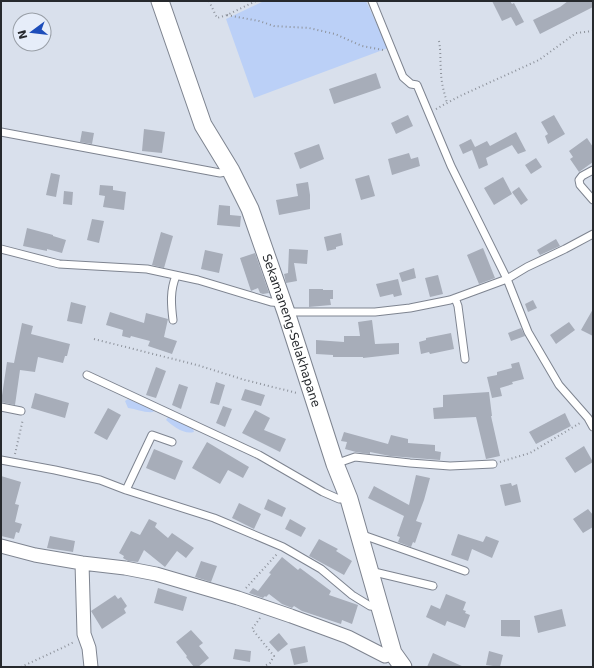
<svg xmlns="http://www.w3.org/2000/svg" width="594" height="668" font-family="'DejaVu Sans',sans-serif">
<rect width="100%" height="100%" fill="#d9e0ec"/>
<!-- green -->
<path fill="#bbd0f7" d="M264,1H366L388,48L254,98L226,19Z
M128,399C131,400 134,402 137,403C144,405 149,405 154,412C144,413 137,409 128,408L125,401Z
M168,417L192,426L194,432C184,435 173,426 166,420Z"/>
<!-- building -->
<path fill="#a7adb9" d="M492,1H510L512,4L514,3L524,22L516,26L511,17L502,21Z
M568,1H593V7L540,34L533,20L560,7Z
M376,73L381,88L334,104L329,89Z
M408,115L413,126L396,134L391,123Z
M554,115L565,134L548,144L545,136L548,134L541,122Z
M144,129L165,132L162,153L142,151Z
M82,131L94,133L92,144L80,142Z
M516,132L526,151L518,154L512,145L486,158L488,165L479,169L472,150L463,154L459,145L471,139L475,147L487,141L490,146Z
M587,138L593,147V162L579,172L570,159L573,157L569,151Z
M319,144L324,159L300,169L294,153Z
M409,153L411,159L418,157L420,166L392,175L388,159Z
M536,158L542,167L531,174L525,165Z
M51,173L60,175L56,197L46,195Z
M369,175L375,196L361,200L355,179Z
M503,177L512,194L494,205L484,188Z
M308,182L310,195V209L279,215L276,200L298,196L296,184Z
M100,185L113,186V190L126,192L124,210L103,207L105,196L99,195Z
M519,187L528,200L521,205L512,192Z
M64,191L73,192L72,205L63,204Z
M219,205L230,206V215L241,216L240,227L217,225Z
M92,219L104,221L99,243L87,240Z
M27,228L53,235V236L66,240L62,253L47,249V251L23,246Z
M161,232L173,236L164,268L152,265Z
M341,233L343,245L336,247V249L327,251L324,237Z
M556,239L560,246L540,255L537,250Z
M483,248L495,278L479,284L467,255Z
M289,249L308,250L307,264L294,263L297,281L286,283L284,274L288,273Z
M205,250L223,254L219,273L201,269Z
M255,253L269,293L263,294L260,293L258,288L251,291L240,258Z
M414,268L416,278L402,282L399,273Z
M438,275L443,294L430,297L425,278Z
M398,279L402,295L394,297L393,294L380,297L376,284Z
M309,289H323V290H333V299H330L331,305L309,307Z
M533,300L537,308L528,312L525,304Z
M71,302L86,306L82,324L67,321Z
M593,309V336L581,330Z
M110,312L144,323L146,313L168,319L164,337L177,341L172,354L148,346L150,341L131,336L130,338L122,336L123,330L106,325Z
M372,320L375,344L399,343V354L363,358V357H333V355L316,354V340L344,342V336H360L358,322Z
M569,322L575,330L556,344L550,335Z
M22,323L33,326L31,334L70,344L67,356H65L63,363L38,357L35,372L20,370L15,405L1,402L7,362L14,363Z
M521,328L525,336L511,341L508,333Z
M451,333L454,349L430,354L429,352L421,354L419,342L426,340V338Z
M519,362L524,379L512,382L513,384L500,388L502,396L492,398L487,377L497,375V372L512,368L511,364Z
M156,367L166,371L156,398L146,395Z
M216,382L225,385L219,405L210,403Z
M179,384L188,387L181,409L172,405Z
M245,389L265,395L261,406L241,400Z
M489,392L492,416H491L500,456L486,459L476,417L434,419L433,408L443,407V395Z
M35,393L69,403L65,418L31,408Z
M223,406L232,409L225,427L216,423Z
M108,408L121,415L107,440L94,433Z
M255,410L270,418L264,430L286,439L280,452L242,433Z
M565,413L571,426L536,444L529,432Z
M344,432L388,444L391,435L408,439V443L435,445V451L441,452L440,460L390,456L370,452V454L356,452L345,449L347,442L341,441Z
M207,442L249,467L243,478L228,470L220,484L192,468Z
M584,446L593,462L575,473L565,458Z
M154,449L183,461L175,480L146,468Z
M416,475L430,478L424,500L416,521L422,523L415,543L413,542L411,547L398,542L400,537L397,536L404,516L368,498L374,486L409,505Z
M1,476L21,482L15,504L19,505L15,522L22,524L19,533L16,532L14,539L1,536Z
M511,483L512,486L517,484L521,502L505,506L500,485Z
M268,499L286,508L282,517L264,509Z
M239,503L261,514L254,529L232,518Z
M588,509L593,515V527L583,533L573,519Z
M149,519L157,523L155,527L168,538L172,533L194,548L186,558L177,551L165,567L144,550L138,562L128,561L123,558L124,556L119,553L131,531L140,535Z
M290,519L306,528L301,537L285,529Z
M458,534L483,542L486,536L499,541L492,558L472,549L468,561L451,555Z
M50,536L75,541L73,552L47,548Z
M319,539L338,549L336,551L352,561L344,575L309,556Z
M282,557L298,570L300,568L331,591L329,595L358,605L352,624L342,620L341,624L302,611L294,606L292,608L282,604L269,594L266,597L265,596L263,598L249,593L253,588L258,591L271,574L269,573Z
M201,561L217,566L211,582L195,577Z
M158,588L187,597L183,611L154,603Z
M446,594L466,602L463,610L466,611L465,613L470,615L465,628L447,621L445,626L426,617L431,605L440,609Z
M115,595L118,599L121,597L127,606L124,609L126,613L102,629L91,611Z
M562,609L566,626L538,633L534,616Z
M501,620H520V637L501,636Z
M191,630L203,643L199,646L209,658L198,667H194L186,657L187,656L176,642Z
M279,633L288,644L278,652L269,642Z
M305,646L308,662L294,665L290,649Z
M235,649L251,651L250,662L233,659Z
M489,651L503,655L500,667L486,665Z
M433,653L464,667H427Z"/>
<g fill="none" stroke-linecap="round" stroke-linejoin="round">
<!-- service casing -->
<g stroke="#7e8490" stroke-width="9">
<path id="service" d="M372,1L403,77L411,84L417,85L451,166L507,279L528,332L559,385L588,418L593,427
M1,132L220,173L230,171
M593,170L582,176L579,180L580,185L593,200
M1,249L59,264L147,269L198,280L271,302L283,303
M455,298L458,306L465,359
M286,312H375L410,308L450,300L507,279L527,267L565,249L593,234
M173,320C171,304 170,290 176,276
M87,375L259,455L323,492L339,499H349
M1,407L21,411
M1,460L55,470L100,480L126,490L214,518L283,547L321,569L352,595L370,606L379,607
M335,464L355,457L410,463L450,466L493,464
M126,490L152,435L172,442
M360,534L465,571
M370,571L433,586"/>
</g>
<!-- minor casing -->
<g stroke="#7e8490" stroke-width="15">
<path id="minor" d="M1,546L35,555L82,563L125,568L156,574L238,598L291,616L348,637L385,656L393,653
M82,563L84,634L89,648L91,667"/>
</g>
<!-- tertiary casing -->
<g stroke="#7e8490" stroke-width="19">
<g id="tertiary">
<path id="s1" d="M160,1L203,125L231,171L250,209L286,312L335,464L349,499L393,653L403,667"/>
</g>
</g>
<!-- path -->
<path stroke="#8e939c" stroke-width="2" stroke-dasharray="1 3" stroke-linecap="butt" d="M209,1L217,18L227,15L256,1
M227,15L259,21L274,26L309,28L335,34L362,46L383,50
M439,41C441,52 440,61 441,71C441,82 444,92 447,103
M436,109L460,96L539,60L576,33L593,31
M94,339L197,365L245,380L297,393
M15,454L23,419
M500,462L530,453L580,423
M246,588L277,554
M260,618L252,629L274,656L270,663L263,667
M21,667L62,648L74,642
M232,667H252"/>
<!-- service -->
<use href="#service" stroke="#fff" stroke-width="7"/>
<!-- minor -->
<use href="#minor" stroke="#fff" stroke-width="13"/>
<!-- tertiary -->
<use href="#tertiary" stroke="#fff" stroke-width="17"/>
</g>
<g text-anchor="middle" stroke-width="3" stroke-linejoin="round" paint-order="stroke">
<!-- street labels -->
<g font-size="12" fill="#26292d" stroke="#e6edf9">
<text dy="4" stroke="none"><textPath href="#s1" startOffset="356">Sekamaneng-Selakhapane</textPath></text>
</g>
</g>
<!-- border -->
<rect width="594" height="668" fill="none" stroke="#26292d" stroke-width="4"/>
<!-- north arrow -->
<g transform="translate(32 32) rotate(255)"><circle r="19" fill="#e6edf9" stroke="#999fa7"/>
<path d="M0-3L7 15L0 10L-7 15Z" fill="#1d4dba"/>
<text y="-6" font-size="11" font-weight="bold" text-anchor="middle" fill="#26292d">N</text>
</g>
</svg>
